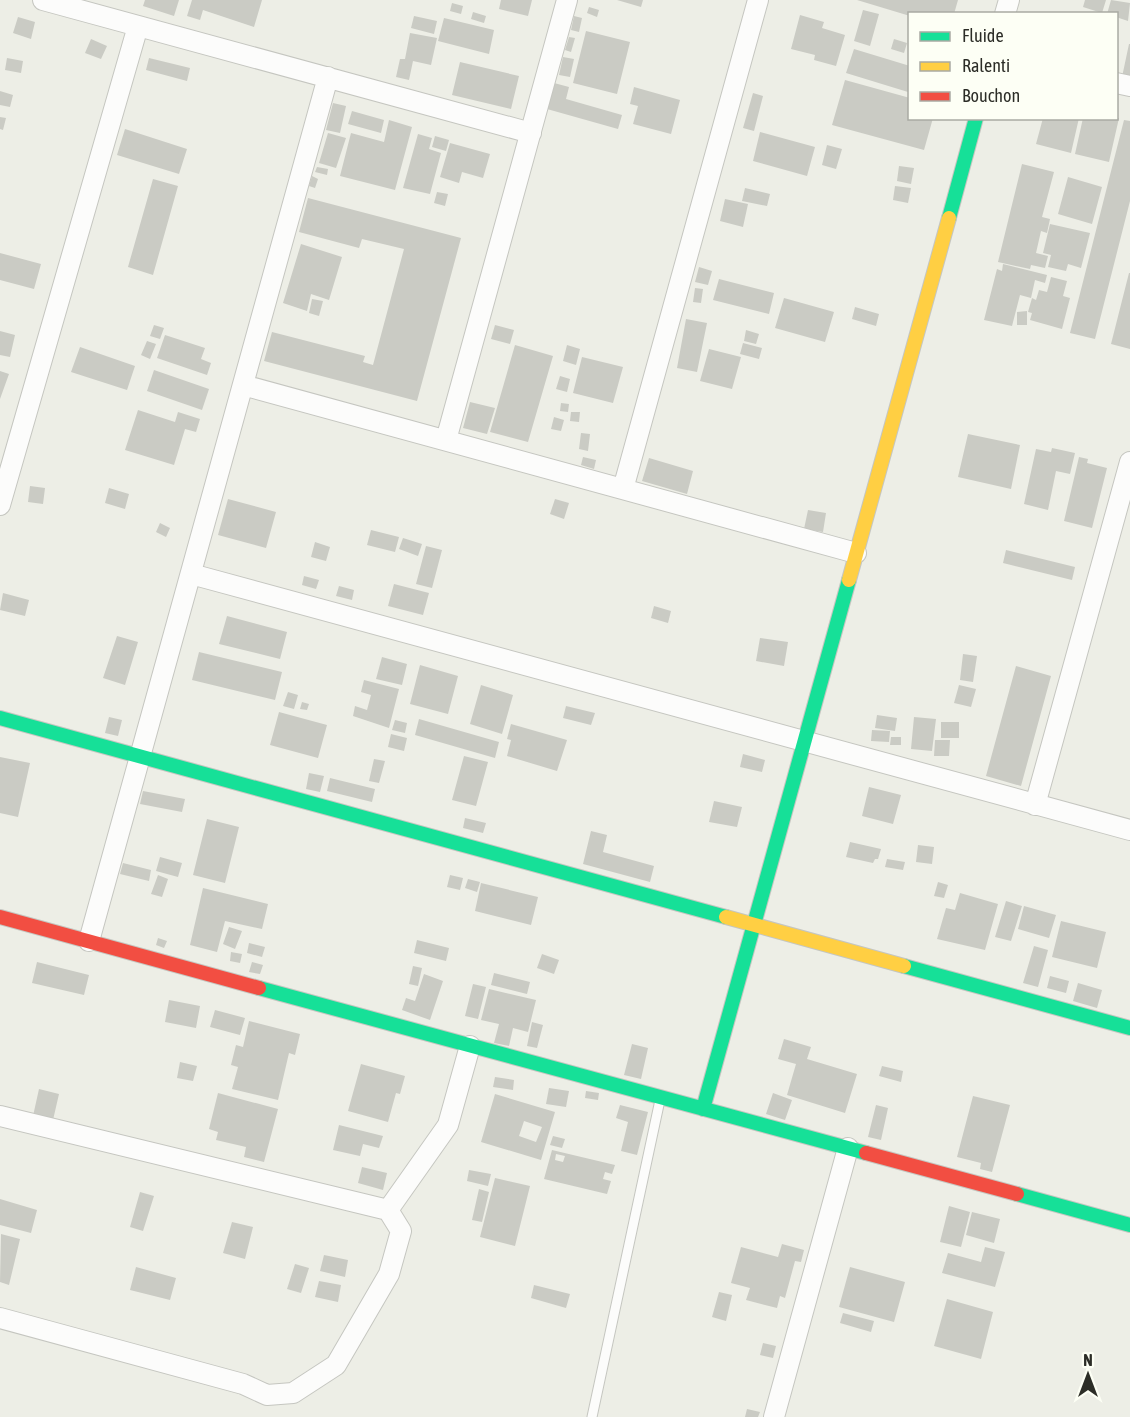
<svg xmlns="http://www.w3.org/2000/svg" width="1130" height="1417" font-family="'Asap Condensed',sans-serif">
<rect width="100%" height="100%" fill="#edeee6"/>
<!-- building -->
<path fill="#cacbc4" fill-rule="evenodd" d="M145,0H179L174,16L143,6Z
M192,0H262L254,27L203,10L200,20L187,16Z
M501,0H532L528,16L499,9Z
M617,0H643L641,7Z
M857,0H958L954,14H910V16Z
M1085,0H1106L1102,13L1083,7Z
M1111,0L1130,3L1128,21L1116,17V14H1107Z
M452,3L463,6L461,14L450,11Z
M589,7L599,10L597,17L587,13Z
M863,10L879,14L870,46L854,41Z
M473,12L486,16L484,23L471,19Z
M800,15L824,22L822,28L845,35L836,66L814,60L815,55L791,49Z
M414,16L437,21L434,34L411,28Z
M574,16L582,18L579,32L571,30Z
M18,17L35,22L31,39L13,33Z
M444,18L494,30L489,54L438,41Z
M586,31L630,42L617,94L573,83Z
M410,33L437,38L431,65L413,61L409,80L396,77L400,59H405Z
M569,37L575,38L571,52L565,50Z
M91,39L107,46L101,59L85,53Z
M894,39L907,43L904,53L891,49Z
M1129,44H1130V79L1122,77Z
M854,49L910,66L908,92L846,73Z
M563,57L574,59L570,77L559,75Z
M7,58L23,61L21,73L5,70Z
M149,58L190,68L187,81L146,70Z
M460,62L519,76L511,109L452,95Z
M845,80L910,98V118H933L924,150L832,125Z
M554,83L569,87L566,99L622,115L618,129L547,109Z
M634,87L680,100L671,134L633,124L638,106L630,104Z
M0,91L13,95L10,107L0,105Z
M753,93L763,96L754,131L743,128Z
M333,103L346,106L340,133L326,130Z
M352,111L384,120L381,133L348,124Z
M0,117L6,118L3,130L0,129Z
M1043,118H1079L1071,153L1036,144Z
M1083,118H1119L1109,162L1075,154Z
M389,120L412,127L395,190L340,176L351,133L384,142Z
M1124,120L1130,121V201L1095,339L1070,333Z
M125,129L187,149L179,174L117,155Z
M760,132L815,147L807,176L753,161Z
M328,133L346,138L336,168L319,163Z
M418,134L432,138L429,149L441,153L430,194L403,188Z
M435,136L449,140L446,151L432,147Z
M450,143L490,154L483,178L462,172L459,183L440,177Z
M827,145L842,149L836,169L822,165Z
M1022,164L1054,172L1042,217L1050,219L1047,233L1041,231L1036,253L1048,256L1045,268L1031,265L1030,269L998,262Z
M899,166L914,168L911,184L897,181Z
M317,167L328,169L327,175L315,172Z
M312,176L318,179L315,188L309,186Z
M1068,177L1102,187L1092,224L1058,214Z
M153,179L178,186L153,275L128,267Z
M895,186L911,188L908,203L893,200Z
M745,188L770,194L767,206L742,201Z
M437,192L448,194L445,206L434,203Z
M308,198L461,238L417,401L264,361L272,332L365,356L363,362L373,365L404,249L362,239L359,248L299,232Z
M725,199L748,204L743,227L720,221Z
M1050,224L1090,233L1081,268L1068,264L1066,271L1048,267L1051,255L1043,253Z
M301,244L342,257L329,300L311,294L307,311L283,303Z
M0,253L41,264L34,289L0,280Z
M1003,264L1047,275L1045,283L1035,280L1031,298L1020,295L1012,326L984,320L997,269L1002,271Z
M699,267L712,271L708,285L695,282Z
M1129,273H1130V349L1111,344Z
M1051,277L1067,281L1063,296L1070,298L1062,329L1030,320L1032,313L1028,312L1032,298L1036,300L1039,290L1047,292Z
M719,279L774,293L769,314L713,300Z
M695,288L703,289L701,303L693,302Z
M784,298L834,312L825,342L775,328Z
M312,299L323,301L319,316L309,313Z
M855,307L879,314L876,326L852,319Z
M1027,311V325H1017V312Z
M686,319L707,323L697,372L677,368Z
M154,325L164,328L160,339L150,336Z
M495,325L514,330L510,344L491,339Z
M746,330L759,334L756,344L744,341Z
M0,331L15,335L10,357L0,355Z
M165,335L205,348L201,359L211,363L207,375L157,358Z
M147,341L156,344L150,359L141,355Z
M743,343L762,348L759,359L740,354Z
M515,345L553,356L528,442L490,432Z
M567,345L580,349L576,365L563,361Z
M80,347L135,366L127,390L71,372Z
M709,349L741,357L732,389L700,381Z
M582,357L623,367L613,403L573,393Z
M154,370L209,389L202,410L147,391Z
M0,371L9,374L0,399Z
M560,376L570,379L567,392L556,389Z
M470,402L495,408L487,434L463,428Z
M561,403L569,404L568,412L560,411Z
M138,410L175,422L178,412L200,419L196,432L185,429L174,465L125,450Z
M571,412H580L579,422L570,421Z
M554,417L564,420L561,431L551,429Z
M581,433L590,434L588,451L579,449Z
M968,434L1020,445L1011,489L958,477Z
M1052,448L1075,453L1070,474L1056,471L1048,510L1024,504L1036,449L1051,452Z
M583,457L596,460L594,469L581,465Z
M1079,457L1088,459L1087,463L1107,468L1092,528L1064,521Z
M649,458L693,471L687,494L642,481Z
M30,486L45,488L43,504L28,502Z
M109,488L129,494L125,509L105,503Z
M228,499L276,512L266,548L218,535Z
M555,499L569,503L564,519L550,514Z
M808,510L826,513L823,532L804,529Z
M160,523L170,528L166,537L156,532Z
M371,530L399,537L395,552L367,545Z
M403,538L422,544L418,556L399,549Z
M315,542L330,547L326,561L311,557Z
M426,546L442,550L432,588L416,584Z
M1006,550L1075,567L1072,580L1003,563Z
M304,576L319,580L316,589L302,585Z
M394,584L429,593L423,615L388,606Z
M339,586L354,590L352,600L336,596Z
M3,593L29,600L25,616L0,610Z
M654,606L671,611L668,623L651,618Z
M227,616L287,632L280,659L219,644Z
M117,636L138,642L125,685L103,678Z
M760,638L788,642L784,666L756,661Z
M199,652L282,672L275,700L192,680Z
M963,654L977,656L973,682L960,680Z
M382,657L407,664L402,685L376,679Z
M420,665L458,676L448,714L410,704Z
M1016,666L1051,676L1021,786L986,776Z
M364,680L399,689L389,728L353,716L355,706L367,710L371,695L361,692Z
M481,685L513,695L502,734L470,724Z
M959,685L976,689L971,707L954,703Z
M288,692L298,695L294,709L283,706Z
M302,702L309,704L307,710L300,709Z
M566,706L595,713L591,725L563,718Z
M279,712L327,725L318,758L270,745Z
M877,715L897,718L895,731L875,728Z
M109,717L122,720L118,736L105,733Z
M914,717L936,719L932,751L911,749Z
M419,719L499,742L495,758L415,735Z
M395,720L407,723L405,733L392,730Z
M941,722H959V738H941Z
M511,724L567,740L557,771L507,756L511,740L507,739Z
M872,730L890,731L889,742L871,741Z
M391,734L407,738L404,751L388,747Z
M891,737H901V745H890Z
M935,740H950L949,756H934Z
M743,754L765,760L762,772L740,767Z
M464,756L488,762L476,806L452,800Z
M0,757L30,763L18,817L0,813Z
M374,759L385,761L379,783L369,781Z
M309,773L324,776L320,792L306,789Z
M330,778L375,789L372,802L327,791Z
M869,787L901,795L893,824L862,816Z
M143,791L185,799L182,812L140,804Z
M714,801L742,807L737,827L709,822Z
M465,818L486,823L483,833L463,828Z
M207,819L239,827L225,883L193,875Z
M591,831L607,835L603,852L654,866L650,882L583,864Z
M850,842L881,849L878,859H875L873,863L846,857Z
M918,845L934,847L932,864L916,862Z
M160,857L182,863L178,877L156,871Z
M887,859L905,862L903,870L885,867Z
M123,863L151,870L149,881L120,874Z
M158,875L168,879L162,897L151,894Z
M450,875L463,878L460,890L447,887Z
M468,879L480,882L477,892L465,888Z
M938,882L948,885L944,898L934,896Z
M481,883L538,897L531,925L475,911Z
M203,888L268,904L262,929L225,921L217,952L190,945Z
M960,893L998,904L985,950L937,939L946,908L955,910Z
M1006,901L1022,906L1011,941L995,937Z
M1024,906L1056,915L1049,938L1018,929Z
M1061,921L1106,932L1097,968L1052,957Z
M229,927L242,931L235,949L223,944Z
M158,938L167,941L164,948L156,945Z
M417,940L449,948L446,961L414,953Z
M249,943L265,947L262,957L247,953Z
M1034,946L1048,950L1038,987L1023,983Z
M231,952L242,954L240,963L230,961Z
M542,954L559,960L554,974L537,968Z
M37,962L89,975L84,995L32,983Z
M252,962L263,965L260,974L249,972Z
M413,966L422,968L418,986L409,984Z
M494,973L530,982L527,994L491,985Z
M424,974L443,981L430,1020L402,1010L406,998L415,1001Z
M1050,976L1069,981L1066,993L1047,988Z
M1078,983L1102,990L1097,1008L1073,1001Z
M473,984L486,987L478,1019L465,1016Z
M489,989L536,1000L528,1032L513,1028L509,1046L494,1043L499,1024L481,1020Z
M169,1000L200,1006L196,1028L165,1022Z
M215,1010L245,1018L240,1035L210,1027Z
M249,1021L300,1034L295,1055L289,1053L278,1100L232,1089L238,1067L231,1065L236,1045L243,1047Z
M532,1022L543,1025L537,1048L527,1046Z
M784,1039L811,1047L807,1059L857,1074L845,1113L787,1095L796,1064L778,1059Z
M632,1044L648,1048L641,1079L624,1075Z
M180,1062L197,1066L193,1081L177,1078Z
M361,1064L405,1076L400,1094L396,1093L388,1122L348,1111Z
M882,1066L903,1071L901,1082L879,1076Z
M495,1077L514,1080L513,1090L493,1087Z
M549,1088L569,1091L566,1107L546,1104Z
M39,1089L59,1094L53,1120L33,1116Z
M586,1091L599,1093L598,1100L585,1098Z
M218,1093L278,1109L264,1162L244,1157L246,1147L216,1140L218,1132L209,1129Z
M773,1093L792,1100L785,1120L766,1114Z
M495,1094L555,1112L541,1160L481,1142ZM524,1121L542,1127L536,1142L519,1136Z
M973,1096L1010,1105L992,1172L980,1169L981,1163L957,1157Z
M620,1105L648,1112L637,1155L621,1151L628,1122L616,1118Z
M876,1105L888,1108L881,1140L868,1137Z
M339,1125L383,1136L379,1148L363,1144L360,1156L333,1150Z
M553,1136L565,1139L562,1148L550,1145Z
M552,1150L615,1165L612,1174L605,1172L603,1179L611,1181L607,1194L544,1179ZM556,1154L565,1156L563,1162L555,1160Z
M362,1167L387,1173L383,1190L358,1183Z
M469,1170L491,1174L488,1186L467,1181Z
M495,1178L530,1186L515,1246L480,1237Z
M479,1189L489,1192L482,1222L472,1220Z
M140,1192L154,1196L143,1231L130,1227Z
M0,1199L37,1210L31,1233L0,1225Z
M949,1206L970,1212L961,1247L940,1242Z
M972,1212L1000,1219L994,1243L966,1235Z
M232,1222L253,1227L245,1259L223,1253Z
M1,1234L20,1239L9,1285L0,1282Z
M782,1244L804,1250L801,1262L795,1261L785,1298L780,1296L777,1308L746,1300L750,1288L731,1283L741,1247L778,1257Z
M985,1247L1005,1252L995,1287L942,1273L948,1253L981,1262Z
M324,1255L348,1260L345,1277L320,1271Z
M295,1264L309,1268L301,1293L287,1289Z
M136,1267L176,1278L170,1300L130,1290Z
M850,1267L905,1282L894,1322L839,1307Z
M319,1281L341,1285L338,1302L315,1297Z
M534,1285L570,1294L566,1308L531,1298Z
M719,1292L732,1295L726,1321L712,1317Z
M947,1299L993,1312L981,1359L934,1346Z
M843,1313L874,1321L871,1332L840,1323Z
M763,1343L776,1346L773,1358L760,1355Z
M747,1409L760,1412L758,1417H745Z"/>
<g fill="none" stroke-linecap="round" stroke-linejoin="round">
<!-- lane casing -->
<g stroke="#c5c6c0" stroke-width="11">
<path id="lane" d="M592,1417L660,1100"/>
</g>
<!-- street casing -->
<g stroke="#c5c6c0" stroke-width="22">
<path id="street" d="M43,0L531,133
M1005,14L1009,0
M1116,83L1130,86
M243,385L856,553
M446,440L567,0
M623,489L758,0
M0,505L138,26
M191,574L1130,830
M1035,805L1130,462
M89,941L328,77
M0,1116L388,1210L401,1231L389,1274L336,1365L293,1393L267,1395L243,1384L0,1318
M388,1210L448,1125L470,1046
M774,1417L848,1148"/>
</g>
<!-- fast casing -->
<g stroke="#c5c6c0" stroke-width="16">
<path id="fast" d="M949,218L976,118
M0,718L726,917
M904,966L1130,1028
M259,988L866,1153
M703,1109L849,580
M1017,1194L1130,1225"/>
</g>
<!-- slow casing -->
<g stroke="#c5c6c0" stroke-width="16">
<path id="slow" d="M849,580L949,218
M726,917L904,966"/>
</g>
<!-- jam casing -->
<g stroke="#c5c6c0" stroke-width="16">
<path id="jam" d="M0,917L259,988
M866,1153L1017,1194"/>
</g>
<!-- lane -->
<use href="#lane" stroke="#fcfcfb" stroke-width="9"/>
<!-- street -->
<use href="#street" stroke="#fcfcfb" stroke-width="20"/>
<!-- fast -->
<use href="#fast" stroke="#16e098" stroke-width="14"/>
<!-- slow -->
<use href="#slow" stroke="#ffcf43" stroke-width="14"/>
<!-- jam -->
<use href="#jam" stroke="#f24e42" stroke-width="14"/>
</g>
<!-- legend -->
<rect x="908" y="12" width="210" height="108" fill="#fdfff5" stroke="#a9aba3" stroke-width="1.5"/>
<rect x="920" y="32" width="30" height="9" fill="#16e098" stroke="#a9aba3" stroke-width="1.5"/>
<text x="962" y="42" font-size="18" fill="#2c2d27">Fluide</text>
<rect x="920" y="62" width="30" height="9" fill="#ffcf43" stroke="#a9aba3" stroke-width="1.5"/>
<text x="962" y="72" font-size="18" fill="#2c2d27">Ralenti</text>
<rect x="920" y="92" width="30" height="9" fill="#f24e42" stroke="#a9aba3" stroke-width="1.5"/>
<text x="962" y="102" font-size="18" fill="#2c2d27">Bouchon</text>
<!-- north arrow -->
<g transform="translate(1088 1375)" stroke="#fdfff5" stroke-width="4.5" paint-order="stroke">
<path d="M0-4.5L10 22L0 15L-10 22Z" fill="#2c2d27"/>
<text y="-9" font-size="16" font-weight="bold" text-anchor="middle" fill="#2c2d27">N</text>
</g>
</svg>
